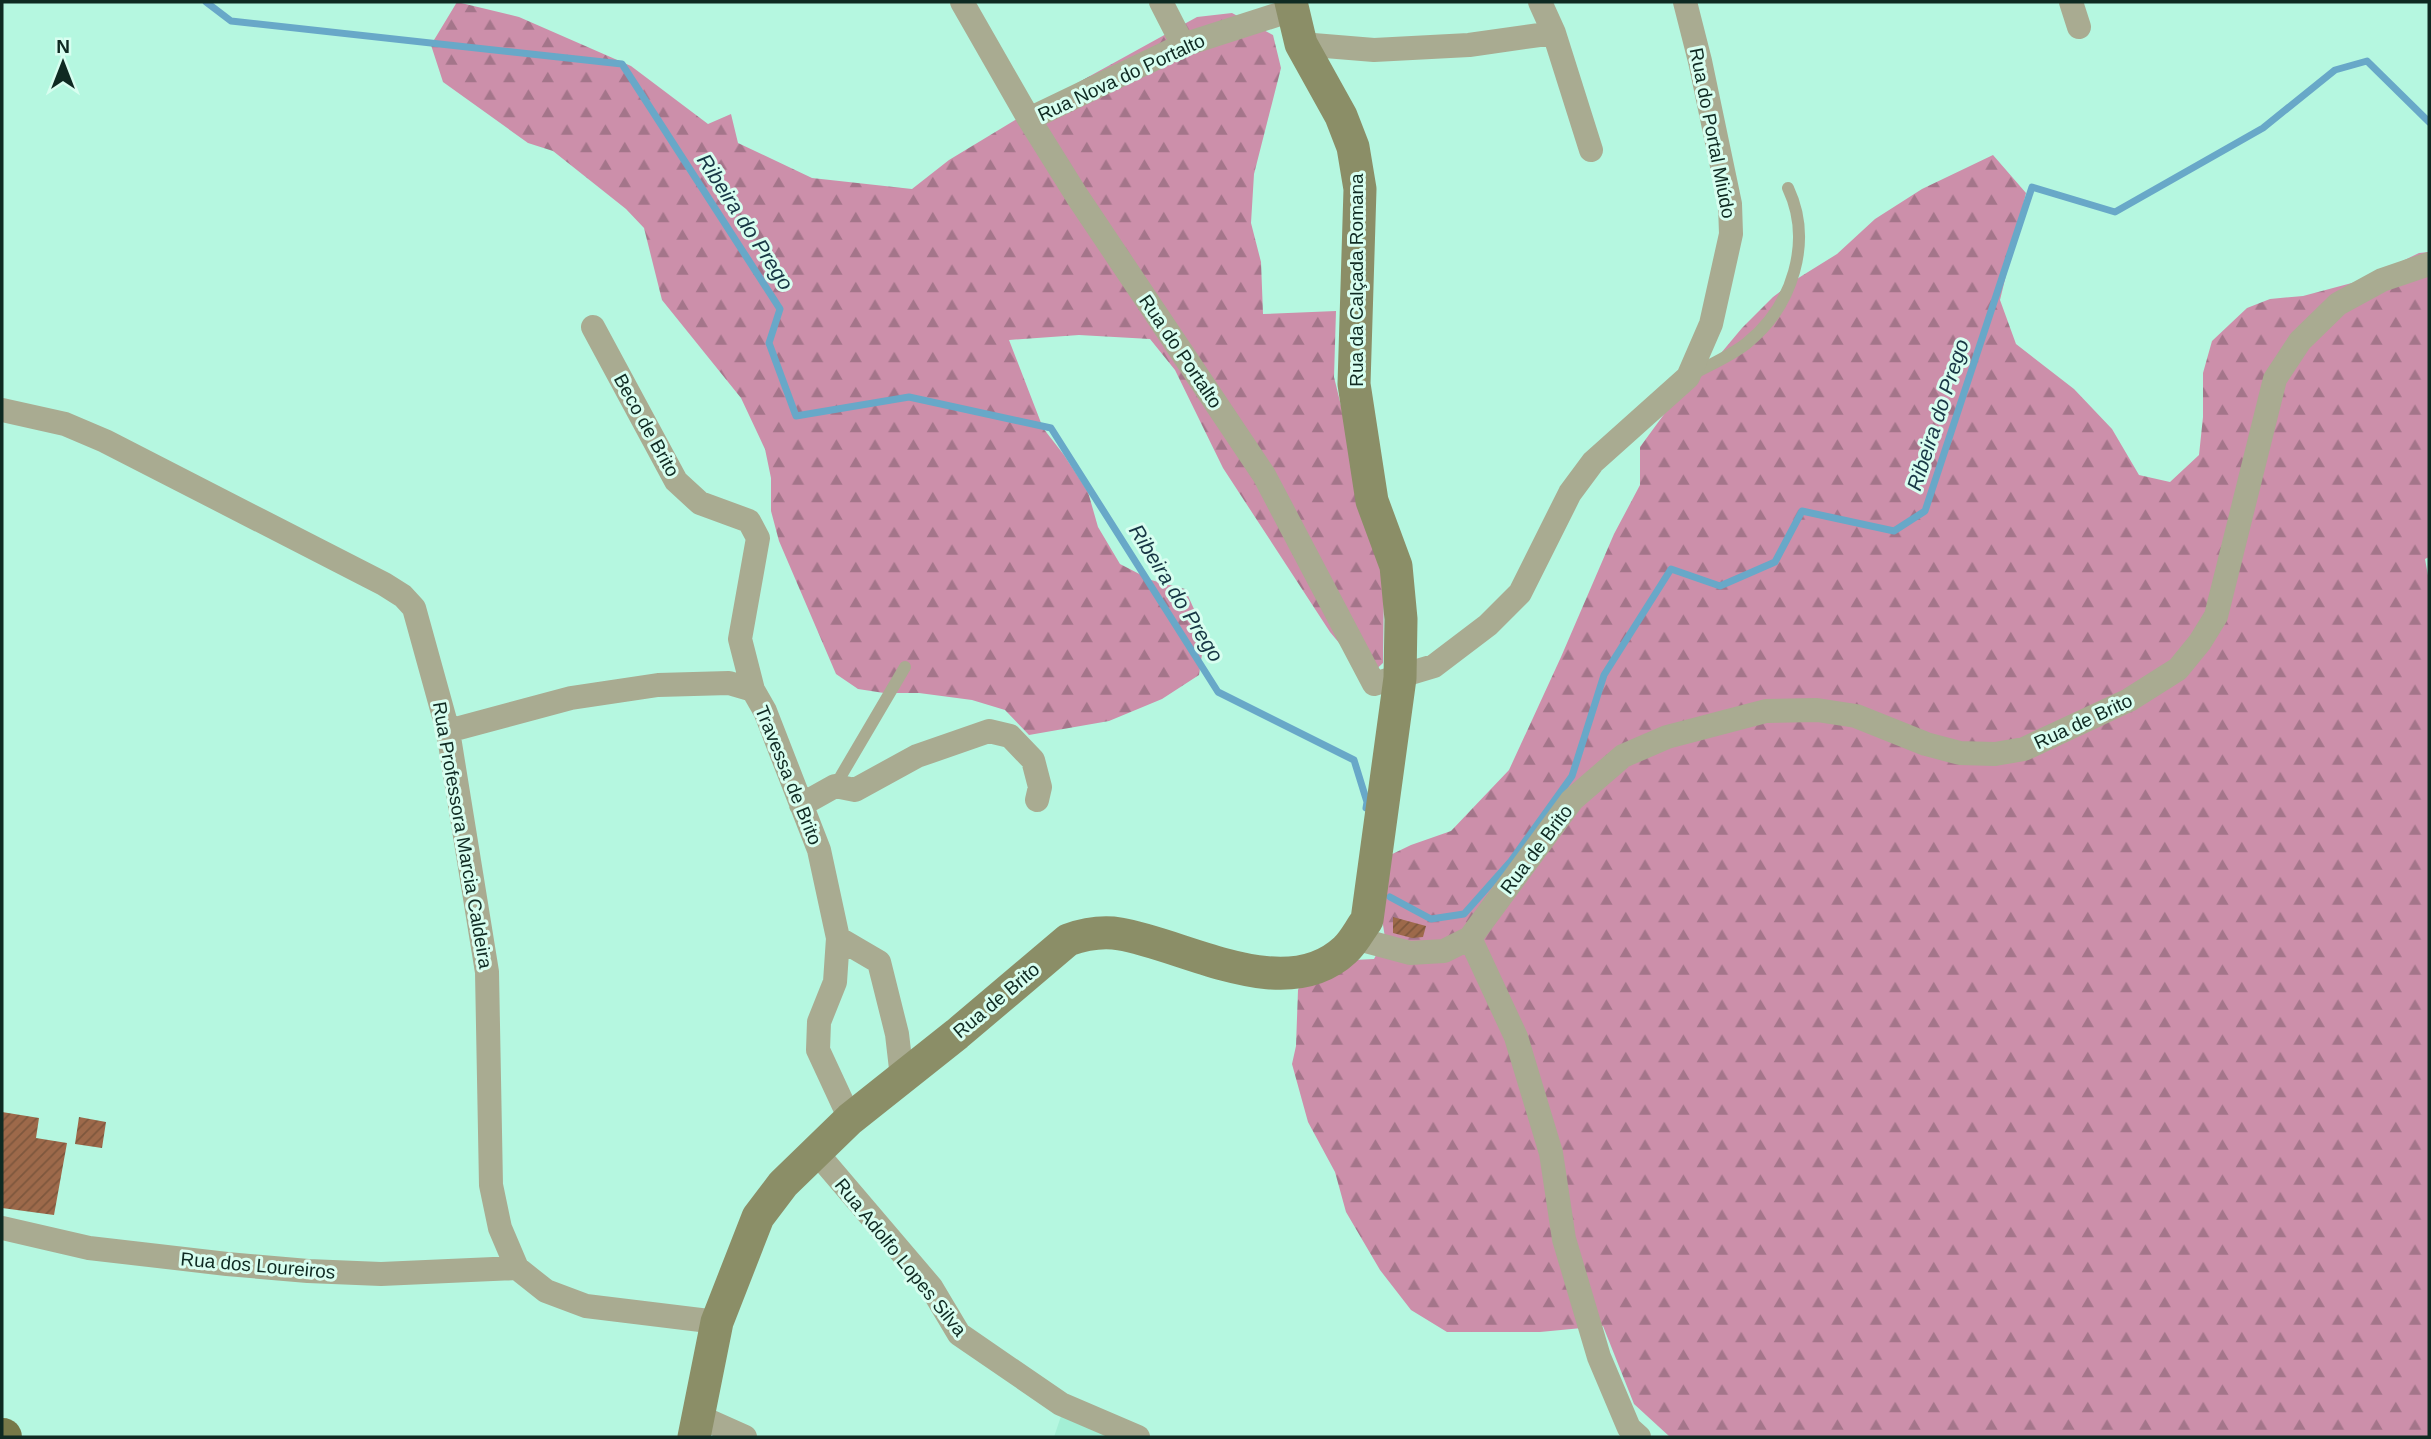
<svg xmlns="http://www.w3.org/2000/svg" width="2431" height="1439" font-family="Arial,sans-serif">
<defs>
<pattern id="forest-firs" width="22" height="20" patternUnits="userSpaceOnUse" patternTransform="scale(1.75)"><rect width="22" height="20" fill="#cc8faa"/><path d="M5 1l3.5 6h-7zM16 11l3.5 6h-7z" fill="#a4758a"/></pattern>
<pattern id="building-hatch" width="6" height="6" patternUnits="userSpaceOnUse" patternTransform="scale(1.75)"><rect width="6" height="6" fill="#9d694a"/><path d="M-1 1l2-2M0 6l6-6M5 7l2-2" fill="none" stroke="#7e573d"/></pattern>
</defs>
<rect width="100%" height="100%" fill="#b5f7e0"/>
<!-- built -->
<path fill="#a3efd5" d="M1062,1413L1119,1437H1054Z"/>
<!-- forest -->
<path fill="url(#forest-firs)" d="M457,2L519,17L631,66L708,124L731,114L738,143L812,178L912,189L949,160L1070,87L1197,17L1232,13L1273,35L1281,68L1254,174L1251,223L1261,262L1263,314L1336,311L1334,377L1384,581L1383,663L1371,674L1359,667L1330,632L1223,468L1175,370L1150,339L1079,335L1009,340L1043,428L1064,455L1088,492L1098,527L1120,564L1151,580L1185,589L1202,627V654L1199,675L1162,699L1109,721L1029,735L1005,710L972,700L919,693H884L858,689L836,674L779,541L771,511V478L765,449L741,398L662,300L644,228L626,209L553,151L528,143L443,82L431,45Z
M1993,155L2026,193L2000,300L2016,344L2074,389L2112,429L2139,475L2170,482L2199,455L2203,417V373L2212,341L2247,308L2270,299L2303,296L2363,280L2419,253L2429,252V557L2425,559L2429,581V1437H1670L1634,1404L1603,1326L1540,1332H1447L1411,1310L1380,1270L1346,1212L1335,1172L1308,1122L1292,1064L1296,1046L1298,990L1307,966L1334,961L1374,959L1385,938L1382,918L1384,858L1411,845L1451,831L1509,770L1561,657L1614,534L1640,485V447L1676,398L1706,371L1742,328L1773,297L1800,277L1837,254L1875,219L1922,189Z"/>
<g fill="none" stroke-linecap="round" stroke-linejoin="round">
<!-- stream -->
<path stroke="#68a8c8" stroke-width="7" d="M206,2L231,21L622,64L780,309L769,343L796,416L909,397L1051,428L1218,692L1354,760L1367,802L1366,808
M1390,897L1431,919L1464,914L1511,861L1572,776L1604,675L1671,569L1720,586L1775,562L1802,511L1894,531L1925,511L2032,187L2115,212L2263,128L2335,70L2367,61L2429,122"/>
</g>
<!-- building -->
<path fill="url(#building-hatch)" d="M1393,917L1426,926L1423,937L1412,938L1393,933Z
M2,1112L39,1118L36,1138L67,1143L54,1215L2,1208Z
M79,1117L106,1122L102,1148L75,1144Z"/>
<g fill="none" stroke-linecap="round" stroke-linejoin="round">
<!-- lane -->
<path stroke="#a9ab91" stroke-width="12" d="M1691,375C1709,365 1731,356 1747,343C1793,306 1813,241 1788,188
M835,786L905,667"/>
<!-- street -->
<path stroke="#a9ab91" stroke-width="24" d="M962,2L1029,119L1077,196L1264,475L1374,684L1434,666L1488,625L1520,593L1570,493L1593,462L1688,377L1711,324L1731,234L1730,204L1700,61L1685,2
M1161,2L1183,45
M1540,2L1554,33L1591,150
M2071,2L2079,27
M1301,44L1374,50L1469,45L1554,33
M1029,119L1183,45L1292,10
M593,327L676,481L700,503L749,521L758,538L740,639L753,690
M2,410L65,424L105,441L384,584L403,596L414,608L448,731L487,972L491,1185L500,1228L517,1268L546,1291L586,1306L717,1322
M448,731L571,698L658,685L729,683L753,690L765,711L819,850L838,938L835,982L819,1022L818,1050L850,1119
M801,805L835,786L855,790L917,756L989,731L1010,736L1033,760L1040,787L1037,800
M838,938L879,962L897,1034L902,1077
M1354,938L1410,953L1444,951L1470,938L1572,800L1623,756L1667,737L1766,711L1817,710L1856,716L1926,744L1960,753L1995,754L2024,749L2129,700L2178,669L2200,642L2216,616L2275,379L2300,341L2338,304L2382,280L2429,264
M1470,938L1516,1037L1551,1153L1564,1239L1599,1357L1629,1428L1639,1437
M816,1152L931,1287L959,1334L1061,1404L1138,1437
M2,1228L89,1248L227,1264L308,1271L381,1274L517,1268
M698,1416L745,1437"/>
<!-- secondary -->
<path stroke="#8b8e67" stroke-width="33" d="M694,1437L717,1322L758,1217L783,1184L850,1119L957,1034L1068,940C1085,934 1102,931 1120,934C1186,945 1285,1006 1345,950C1354,942 1360,929 1367,920L1400,678L1401,619L1396,566L1372,501L1354,384L1360,189L1353,147L1341,116L1301,44L1291,2"/>
<!-- primary -->
<path stroke="#767848" stroke-width="38" d="M2,1437H3"/>
</g>
<g text-anchor="middle" stroke-width="6" stroke-linejoin="round" paint-order="stroke">
<!-- street labels -->
<g font-size="19" fill="#0f2a22" stroke="#d8fef0">
<text transform="translate(1121 77) rotate(-25)" y="7">Rua Nova do Portalto</text>
<text transform="translate(1713 133) rotate(79)" y="7">Rua do Portal Miúdo</text>
<text transform="translate(1356 280) rotate(-90)" y="7">Rua da Calçada Romana</text>
<text transform="translate(1181 351) rotate(56)" y="7">Rua do Portalto</text>
<text transform="translate(647 425) rotate(61)" y="7">Beco de Brito</text>
<text transform="translate(2083 721) rotate(-25)" y="7">Rua de Brito</text>
<text transform="translate(789 775) rotate(68)" y="7">Travessa de Brito</text>
<text transform="translate(463 835) rotate(80)" y="7">Rua Professora Marcia Caldeira</text>
<text transform="translate(1536 849) rotate(-53)" y="7">Rua de Brito</text>
<text transform="translate(996 1000) rotate(-40)" y="7">Rua de Brito</text>
<text transform="translate(901 1257) rotate(51)" y="7">Rua Adolfo Lopes Silva</text>
<text transform="translate(258 1265) rotate(5)" y="7">Rua dos Loureiros</text>
</g>
<!-- water labels -->
<g font-size="21" font-style="italic" fill="#173644" stroke="#d8fef0">
<text transform="translate(745 222) rotate(57)" y="7">Ribeira do Prego</text>
<text transform="translate(1938 415) rotate(-72)" y="7">Ribeira do Prego</text>
<text transform="translate(1176 593) rotate(58)" y="7">Ribeira do Prego</text>
</g>
</g>
<!-- border -->
<rect width="2431" height="1439" fill="none" stroke="#0f2a22" stroke-width="7"/>
<!-- north arrow -->
<g transform="translate(63 63)" stroke="#d8fef0" stroke-width="5" paint-order="stroke">
<path d="M0-5L12 26L0 18L-12 26Z" fill="#0f2a22"/>
<text y="-10" font-size="19" font-weight="bold" text-anchor="middle" fill="#0f2a22">N</text>
</g>
</svg>
